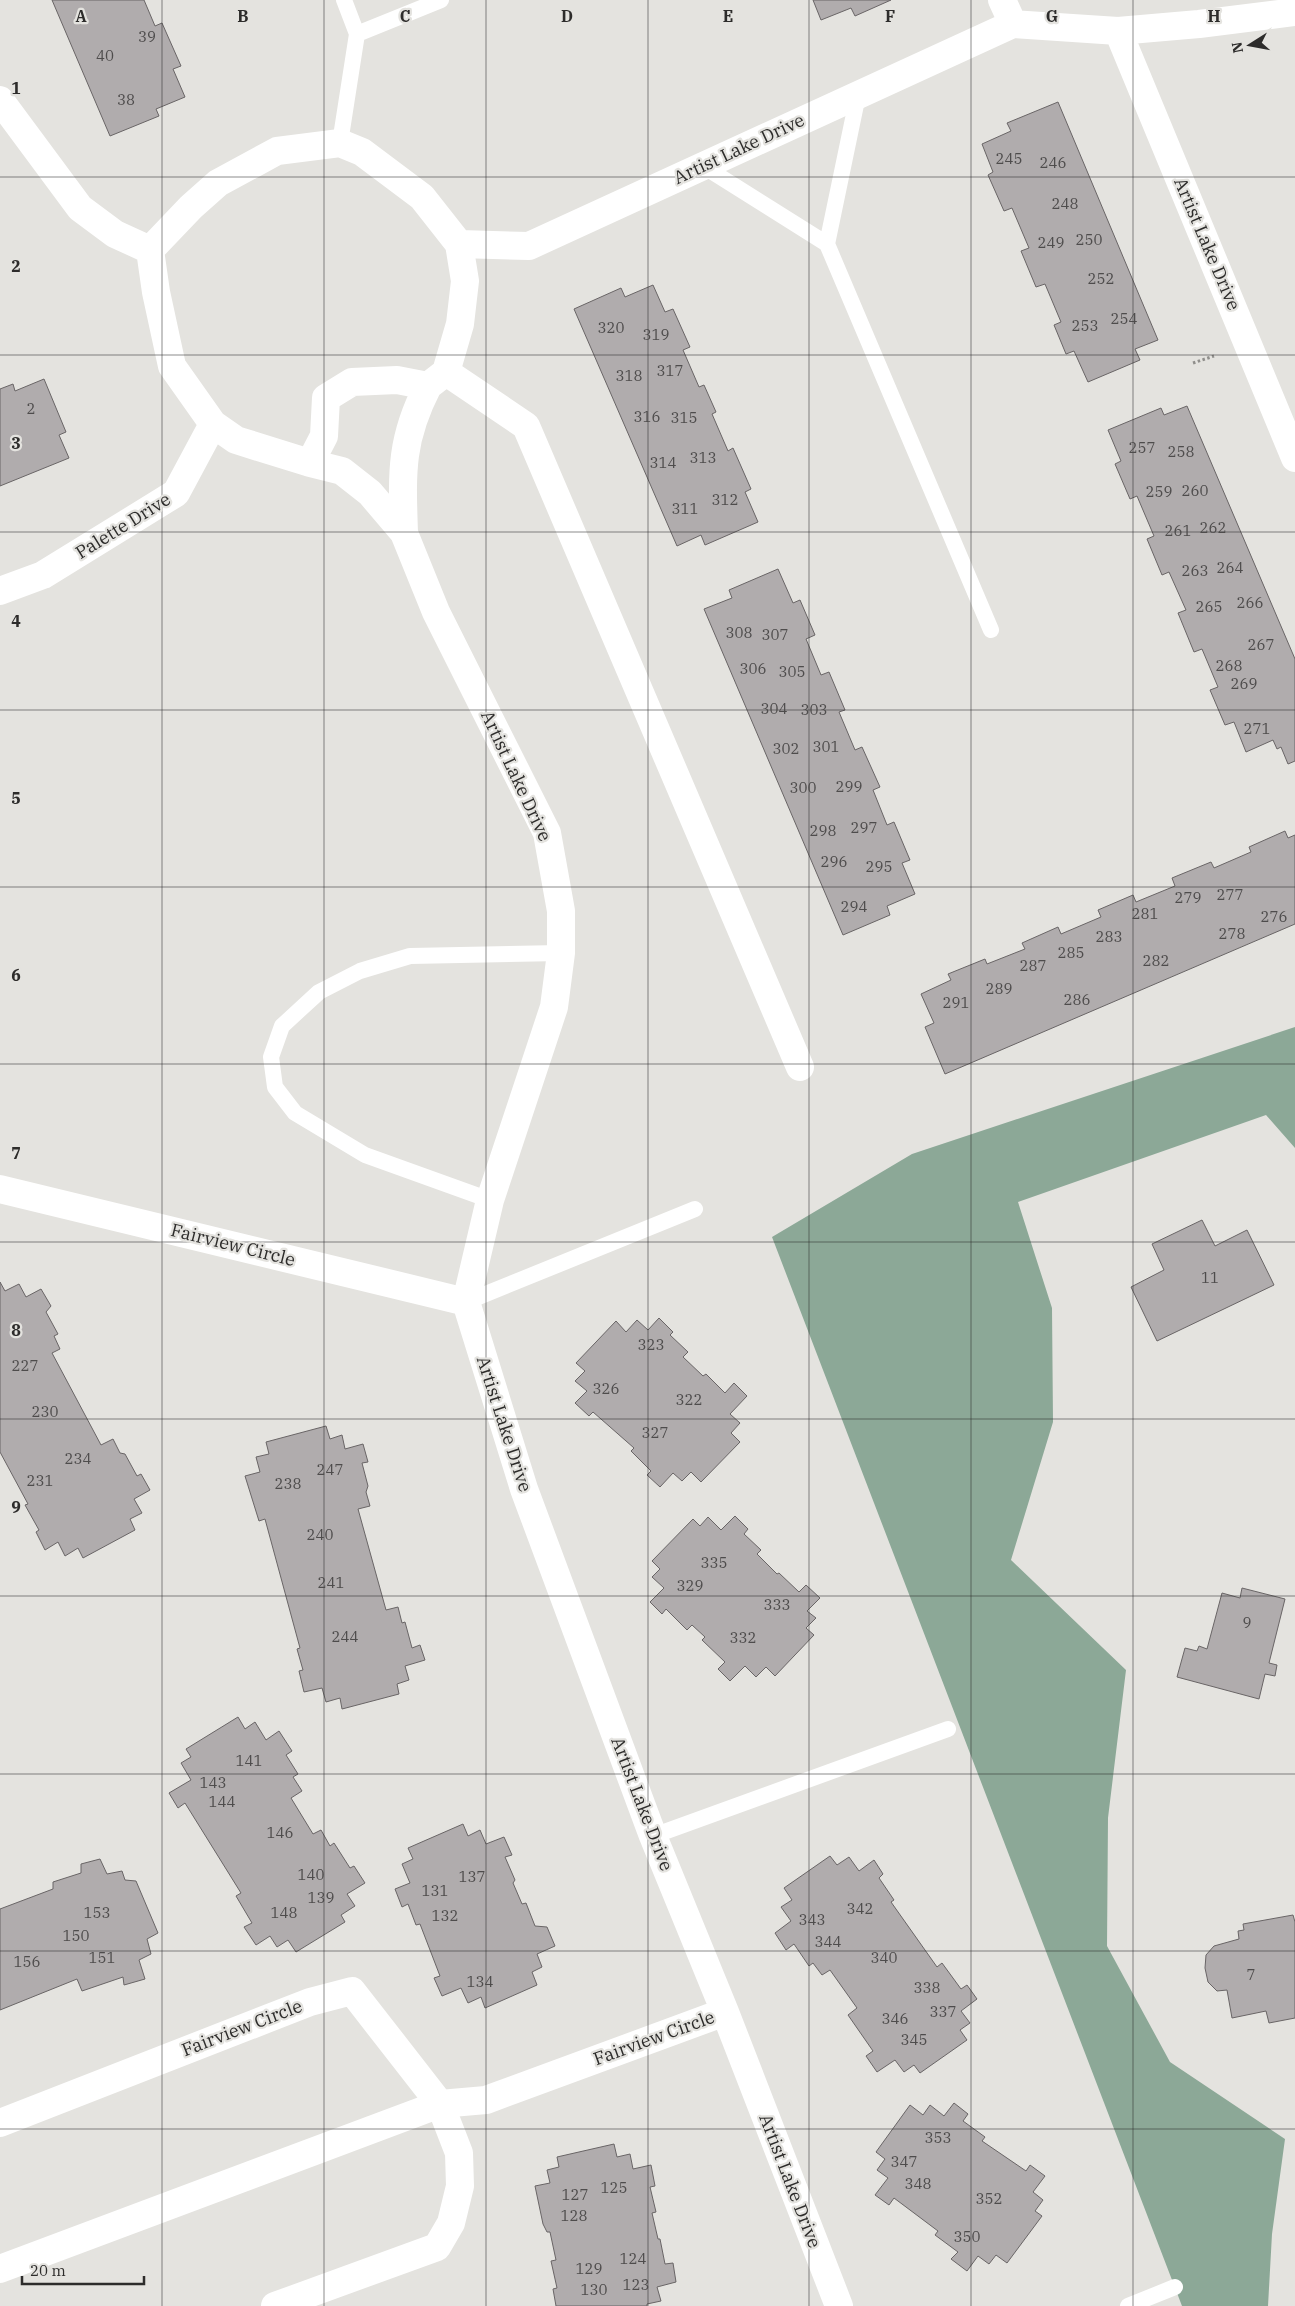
<svg xmlns="http://www.w3.org/2000/svg" width="1295" height="2306" font-family="'IBM Plex Serif',serif">
<rect width="100%" height="100%" fill="#e4e3df"/>
<!-- forest -->
<path fill="#8ca897" d="M1295,1027V1148L1266,1115L1018,1202L1052,1308L1053,1422L1011,1560L1126,1670L1108,1818L1107,1946L1170,2062L1285,2139L1272,2234L1268,2306H1182L772,1237L912,1154Z"/>
<!-- building -->
<path fill="#b0acad" stroke="#696566" d="M52,0H144L155,26L162,23L181,66L173,69L185,97L156,109L159,116L110,136Z
M813,0H891L855,16L851,8L821,20Z
M1058,102L1158,340L1135,349L1140,360L1088,382L1074,351L1066,354L1054,325L1061,322L1045,284L1036,287L1021,251L1029,248L1012,208L1004,211L988,175L993,172L982,144L1011,131L1007,123Z
M653,285L665,312L673,309L690,347L683,350L699,387L704,385L716,412L712,414L728,451L733,448L751,489L745,492L758,522L705,545L701,535L677,546L574,309L621,288L625,297Z
M44,379L66,432L59,435L69,458L0,486V389L13,384L15,391Z
M1187,406L1295,659V761L1288,764L1281,747L1277,749L1273,740L1246,752L1234,722L1225,725L1210,690L1218,687L1202,649L1194,652L1178,613L1186,610L1169,572L1162,575L1147,539L1154,536L1137,496L1130,499L1115,464L1121,461L1108,430L1161,408L1164,415Z
M778,569L793,603L800,600L815,635L806,639L821,675L829,672L845,710L839,712L855,750L862,747L880,787L873,790L887,825L894,822L910,860L902,863L915,894L887,906L890,915L843,935L704,609L732,598L729,590Z
M1285,831L1288,838L1295,835V924L945,1074L925,1027L934,1023L921,994L951,980L948,974L985,959L987,964L1025,949L1022,943L1058,927L1061,934L1101,917L1098,910L1133,895L1136,902L1175,886L1172,878L1211,862L1214,868L1251,852L1249,847Z
M1202,1220L1215,1246L1247,1230L1274,1285L1157,1341L1131,1287L1164,1270L1152,1244Z
M0,1282L5,1291L19,1284L26,1297L41,1289L51,1306L46,1312L58,1334L54,1336L60,1349L52,1353L101,1445L113,1439L120,1453L125,1454L137,1476L141,1474L150,1490L134,1499L142,1513L130,1519L135,1530L83,1558L78,1548L65,1556L58,1542L45,1550L36,1532L39,1530L25,1505L28,1504L0,1452Z
M659,1318L673,1332L670,1335L688,1352L683,1357L703,1376L706,1374L725,1393L734,1383L747,1396L730,1414L740,1423L731,1433L740,1442L701,1482L691,1472L682,1481L673,1473L660,1487L647,1475L651,1471L631,1451L634,1448L593,1412L589,1416L575,1403L587,1391L575,1381L585,1371L576,1363L616,1321L626,1332L637,1320L648,1330Z
M326,1426L330,1439L342,1435L345,1449L363,1444L368,1462L362,1463L368,1486L366,1492L370,1506L358,1509L386,1610L398,1607L402,1623L405,1622L412,1648L420,1645L425,1660L405,1666L409,1680L397,1684L399,1694L342,1709L340,1698L326,1702L322,1688L304,1692L299,1671L303,1670L297,1649L300,1648L265,1519L259,1521L245,1476L260,1472L256,1457L269,1454L266,1442Z
M735,1516L748,1529L744,1534L761,1550L757,1554L777,1574L779,1573L799,1592L806,1585L820,1598L807,1611L816,1618L806,1628L814,1635L775,1676L766,1667L756,1677L745,1666L730,1681L718,1669L725,1662L702,1640L705,1637L692,1625L687,1630L666,1609L662,1614L650,1602L664,1588L652,1577L660,1569L652,1561L693,1519L700,1526L708,1517L721,1530Z
M1242,1588L1285,1599L1269,1663L1277,1665L1275,1676L1265,1674L1259,1699L1177,1677L1185,1648L1197,1651L1199,1646L1207,1649L1222,1593L1240,1598Z
M238,1717L245,1729L255,1722L266,1740L279,1731L292,1751L286,1755L298,1774L293,1777L302,1791L291,1798L313,1834L321,1830L330,1846L334,1843L350,1868L354,1866L365,1883L347,1894L355,1906L341,1915L345,1922L296,1952L288,1940L277,1947L270,1936L256,1945L244,1927L252,1923L236,1896L241,1893L185,1803L178,1808L169,1793L191,1780L181,1763L191,1757L186,1749Z
M463,1824L468,1836L480,1830L486,1844L504,1837L512,1855L505,1857L515,1880L513,1883L522,1904L526,1903L535,1926L547,1927L555,1946L537,1954L542,1967L532,1972L537,1985L485,2008L481,1997L468,2003L461,1988L442,1996L434,1978L440,1976L420,1924L416,1925L408,1904L402,1907L395,1889L410,1883L402,1864L413,1859L408,1848Z
M830,1856L837,1865L849,1857L859,1871L874,1860L883,1874L879,1878L894,1900L891,1902L937,1967L942,1963L961,1989L967,1985L977,1999L961,2011L970,2023L960,2030L967,2040L920,2073L914,2065L904,2072L895,2060L877,2072L866,2056L873,2051L848,2015L857,2008L830,1970L822,1975L813,1963L809,1966L794,1944L786,1950L775,1933L791,1921L781,1907L792,1900L784,1888Z
M100,1859L107,1874L122,1871L125,1880L136,1881L158,1933L147,1939L151,1954L139,1960L145,1979L124,1985L123,1977L82,1991L77,1979L0,2010V1909L53,1889V1882L81,1873V1864Z
M1293,1915L1295,1922V2018L1269,2023L1266,2011L1232,2018L1227,1990L1217,1991L1208,1982L1205,1968L1206,1955L1214,1946L1239,1939L1238,1931L1244,1930L1243,1924Z
M954,2103L968,2114L963,2121L985,2137L982,2141L1026,2171L1030,2165L1045,2176L1033,2192L1043,2200L1035,2211L1042,2216L1007,2263L996,2255L989,2264L978,2256L967,2271L951,2259L958,2252L935,2235L938,2231L894,2198L889,2205L875,2195L888,2178L877,2170L885,2159L876,2152L910,2105L923,2115L930,2105L944,2116Z
M614,2144L617,2157L630,2154L633,2169L651,2165L655,2186L650,2187L656,2212L652,2213L658,2239H660L665,2264L673,2263L676,2282L657,2287L661,2301L647,2304V2306H556L553,2289L557,2288L551,2261L556,2260L550,2232H547L543,2224L535,2186L550,2183L547,2170L559,2167L557,2157Z"/>
<g fill="none" stroke-linecap="round" stroke-linejoin="round">
<!-- path -->
<path stroke="#908f8c" stroke-width="3" stroke-dasharray="2.5 2.5" stroke-linecap="butt" d="M1193,363L1214,356"/>
<!-- lane -->
<path stroke="#fff" stroke-width="16" d="M344,0L357,34L441,0
M340,143L357,34
M703,166L827,244L991,630
M827,244L858,95
M490,1200L365,1155L295,1113L275,1087L271,1057L282,1026L319,992L360,971L410,956L561,953
M466,1302L695,1209
M653,1836L948,1729
M1128,2306L1175,2287"/>
<!-- street -->
<path stroke="#fff" stroke-width="28" d="M1002,0L1013,24
M1118,31L1295,458
M0,100L80,208L115,234L150,250
M340,143L362,152L422,197L459,244L465,281L460,324L446,372L428,386L397,380L352,382L326,398L324,436L310,463L236,440L213,424L172,366L156,292L150,250L191,207L218,183L277,151Z
M459,244L529,246L1013,24L1118,31L1199,24L1295,12
M446,372L526,426L800,1067
M310,463L342,471L370,493L404,533C402,473 400,440 428,386
M404,533L436,612L547,833L561,911V953L554,1007L490,1200L466,1302L524,1489L653,1836L725,2012L839,2306
M0,591L43,575L176,493L213,424
M0,1189L466,1302
M0,2123L310,2002L352,1991L440,2104L459,2153L460,2186L451,2223L437,2247L275,2306
M0,2269L440,2104L486,2100L725,2012"/>
</g>
<!-- grid -->
<path fill="none" stroke="#2d2c2b" stroke-width="1" stroke-opacity="0.55" d="M162,0V2306M324,0V2306M486,0V2306M648,0V2306M809,0V2306M971,0V2306M1133,0V2306M0,177H1295M0,355H1295M0,532H1295M0,710H1295M0,887H1295M0,1064H1295M0,1242H1295M0,1419H1295M0,1596H1295M0,1774H1295M0,1951H1295M0,2129H1295"/>
<g text-anchor="middle" stroke-width="4.5" stroke-linejoin="round" paint-order="stroke">
<!-- number labels -->
<g font-size="15" fill="#4e4c4c">
<text x="147" y="42">39</text>
<text x="105" y="61">40</text>
<text x="126" y="105">38</text>
<text x="1009" y="164">245</text>
<text x="1053" y="168">246</text>
<text x="1065" y="209">248</text>
<text x="1089" y="245">250</text>
<text x="1051" y="248">249</text>
<text x="1101" y="284">252</text>
<text x="1124" y="324">254</text>
<text x="1085" y="331">253</text>
<text x="611" y="333">320</text>
<text x="656" y="340">319</text>
<text x="670" y="376">317</text>
<text x="629" y="381">318</text>
<text x="31" y="414">2</text>
<text x="647" y="422">316</text>
<text x="684" y="423">315</text>
<text x="1142" y="453">257</text>
<text x="1181" y="457">258</text>
<text x="703" y="463">313</text>
<text x="663" y="468">314</text>
<text x="1195" y="496">260</text>
<text x="1159" y="497">259</text>
<text x="725" y="505">312</text>
<text x="685" y="514">311</text>
<text x="1213" y="533">262</text>
<text x="1178" y="536">261</text>
<text x="1230" y="573">264</text>
<text x="1195" y="576">263</text>
<text x="1250" y="608">266</text>
<text x="1209" y="612">265</text>
<text x="739" y="638">308</text>
<text x="775" y="640">307</text>
<text x="1261" y="650">267</text>
<text x="1229" y="671">268</text>
<text x="753" y="674">306</text>
<text x="792" y="677">305</text>
<text x="1244" y="689">269</text>
<text x="774" y="714">304</text>
<text x="814" y="715">303</text>
<text x="1257" y="734">271</text>
<text x="826" y="752">301</text>
<text x="786" y="754">302</text>
<text x="849" y="792">299</text>
<text x="803" y="793">300</text>
<text x="864" y="833">297</text>
<text x="823" y="836">298</text>
<text x="834" y="867">296</text>
<text x="879" y="872">295</text>
<text x="1230" y="900">277</text>
<text x="1188" y="903">279</text>
<text x="854" y="912">294</text>
<text x="1145" y="919">281</text>
<text x="1274" y="922">276</text>
<text x="1232" y="939">278</text>
<text x="1109" y="942">283</text>
<text x="1071" y="958">285</text>
<text x="1156" y="966">282</text>
<text x="1033" y="971">287</text>
<text x="999" y="994">289</text>
<text x="1077" y="1005">286</text>
<text x="956" y="1008">291</text>
<text x="1210" y="1283">11</text>
<text x="651" y="1350">323</text>
<text x="25" y="1371">227</text>
<text x="606" y="1394">326</text>
<text x="689" y="1405">322</text>
<text x="45" y="1417">230</text>
<text x="655" y="1438">327</text>
<text x="78" y="1464">234</text>
<text x="330" y="1475">247</text>
<text x="40" y="1486">231</text>
<text x="288" y="1489">238</text>
<text x="320" y="1540">240</text>
<text x="714" y="1568">335</text>
<text x="331" y="1588">241</text>
<text x="690" y="1591">329</text>
<text x="777" y="1610">333</text>
<text x="1247" y="1628">9</text>
<text x="345" y="1642">244</text>
<text x="743" y="1643">332</text>
<text x="249" y="1766">141</text>
<text x="213" y="1788">143</text>
<text x="222" y="1807">144</text>
<text x="280" y="1838">146</text>
<text x="311" y="1880">140</text>
<text x="472" y="1882">137</text>
<text x="435" y="1896">131</text>
<text x="321" y="1903">139</text>
<text x="860" y="1914">342</text>
<text x="97" y="1918">153</text>
<text x="284" y="1918">148</text>
<text x="445" y="1921">132</text>
<text x="812" y="1925">343</text>
<text x="76" y="1941">150</text>
<text x="828" y="1947">344</text>
<text x="102" y="1963">151</text>
<text x="884" y="1963">340</text>
<text x="27" y="1967">156</text>
<text x="1251" y="1980">7</text>
<text x="480" y="1987">134</text>
<text x="927" y="1993">338</text>
<text x="943" y="2017">337</text>
<text x="895" y="2024">346</text>
<text x="914" y="2045">345</text>
<text x="938" y="2143">353</text>
<text x="904" y="2167">347</text>
<text x="918" y="2189">348</text>
<text x="614" y="2193">125</text>
<text x="575" y="2200">127</text>
<text x="989" y="2204">352</text>
<text x="574" y="2221">128</text>
<text x="967" y="2242">350</text>
<text x="633" y="2264">124</text>
<text x="589" y="2274">129</text>
<text x="636" y="2290">123</text>
<text x="594" y="2295">130</text>
</g>
<!-- street labels -->
<g font-size="18" fill="#2d2c2b" stroke="#e4e3df">
<text transform="translate(739 149) rotate(-25)" y="6">Artist Lake Drive</text>
<text transform="translate(1207 244) rotate(67)" y="6">Artist Lake Drive</text>
<text transform="translate(123 526) rotate(-32)" y="6">Palette Drive</text>
<text transform="translate(516 776) rotate(65)" y="6">Artist Lake Drive</text>
<text transform="translate(233 1245) rotate(14)" y="6">Fairview Circle</text>
<text transform="translate(504 1424) rotate(72)" y="6">Artist Lake Drive</text>
<text transform="translate(642 1804) rotate(69)" y="6">Artist Lake Drive</text>
<text transform="translate(242 2028) rotate(-21)" y="6">Fairview Circle</text>
<text transform="translate(654 2038) rotate(-20)" y="6">Fairview Circle</text>
<text transform="translate(790 2181) rotate(69)" y="6">Artist Lake Drive</text>
</g>
</g>
<g font-size="16" text-anchor="middle" font-weight="bold" fill="#2d2c2b" stroke="#e4e3df" stroke-width="4.5" stroke-linejoin="round" paint-order="stroke">
<text x="81" y="22">A</text>
<text x="243" y="22">B</text>
<text x="405" y="22">C</text>
<text x="567" y="22">D</text>
<text x="728" y="22">E</text>
<text x="890" y="22">F</text>
<text x="1052" y="22">G</text>
<text x="1214" y="22">H</text>
<text x="16" y="94">1</text>
<text x="16" y="272">2</text>
<text x="16" y="449">3</text>
<text x="16" y="627">4</text>
<text x="16" y="804">5</text>
<text x="16" y="981">6</text>
<text x="16" y="1159">7</text>
<text x="16" y="1336">8</text>
<text x="16" y="1513">9</text>
</g>
<!-- north arrow -->
<g transform="translate(1250 45) rotate(259)" stroke="#e4e3df" stroke-width="4" paint-order="stroke">
<path d="M0-4L9 19L0 12L-9 19Z" fill="#2d2c2b"/>
<text y="-8" font-size="14" font-weight="bold" text-anchor="middle" fill="#2d2c2b">N</text>
</g>
<!-- scale -->
<path d="M22 2276v8h122v-8" fill="none" stroke="#2d2c2b" stroke-width="2.5"/>
<text x="30" y="2276" font-size="15" fill="#2d2c2b" stroke="#e4e3df" stroke-width="4" paint-order="stroke">20 m</text>
</svg>
